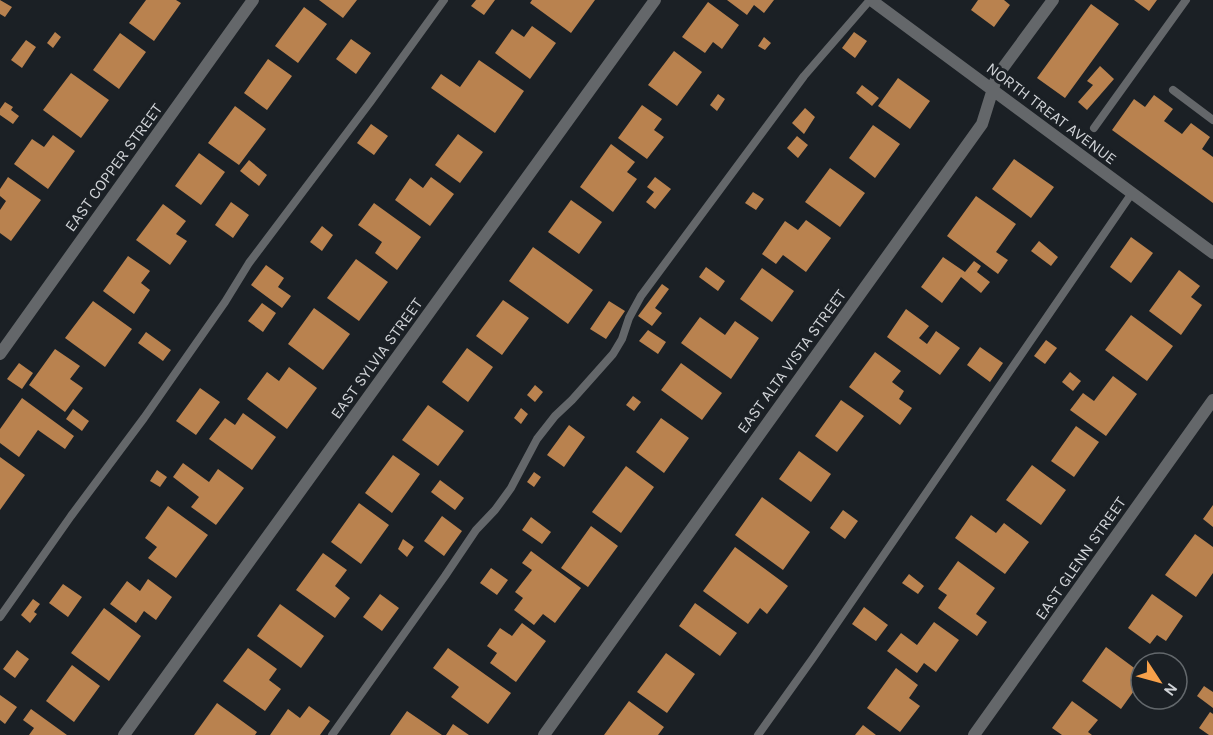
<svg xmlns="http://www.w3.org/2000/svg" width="1213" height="735" font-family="Karla,sans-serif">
<rect width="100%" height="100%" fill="#1b2025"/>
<!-- building -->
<path fill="#b9824f" d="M0,0L12,7L5,17L0,14Z
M146,0H176L181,3L154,41L129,23Z
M319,0H357L343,18Z
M476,0H495L484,15L471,6Z
M532,0H595L571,33L530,3Z
M727,0H774L764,13L754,5L747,15Z
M978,0H1004L1010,5L994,27L971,10Z
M1134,0H1157L1149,11Z
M708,2L739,25L722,49L713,42L705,53L682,37Z
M1091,4L1119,24L1065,98L1037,78Z
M304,7L327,24L298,63L275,46Z
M532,26L556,43L530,79L495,53L512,29L524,37Z
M55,32L61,37L53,48L47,43Z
M854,32L867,41L855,58L842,48Z
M120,33L146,52L119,89L93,70Z
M764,37L771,43L765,50L758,46Z
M351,39L371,53L356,74L336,59Z
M26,40L36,47L22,68L11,60Z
M674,51L702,72L677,106L648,85Z
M268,59L292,76L267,110L244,93Z
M479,60L524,91L495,133L431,88L441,74L460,87Z
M1100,66L1114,79L1087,110L1078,102L1093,85L1087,81Z
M71,73L109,100L81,138L43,110Z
M898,78L930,101L910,129L878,106Z
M862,85L879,98L872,106L856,93Z
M718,94L725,99L717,111L710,105Z
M1154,95L1173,109L1164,121L1182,134L1191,123L1210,137L1202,149L1213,157V203L1112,130L1134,99L1145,107Z
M5,102L13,107L11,110L19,116L13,124L0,115V109Z
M642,105L662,119L654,130L664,137L647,159L618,138Z
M235,106L266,129L239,165L208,143Z
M805,108L815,117L804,134L792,123Z
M371,124L388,136L374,155L357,143Z
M873,125L900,144L875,178L849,158Z
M458,134L483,152L460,183L435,165Z
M53,135L75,151L48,189L14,164L32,139L44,147Z
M797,136L808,145L798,158L787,148Z
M611,144L635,162L627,172L637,179L613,212L580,187Z
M199,153L225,172L201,205L175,186Z
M1014,159L1054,187L1031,218L992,189Z
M249,160L267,175L259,186L240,171Z
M830,168L865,193L840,227L805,202Z
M8,177L41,200L11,241L0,233V210L6,201L0,196V189Z
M431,177L454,194L430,226L395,200L410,178L423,188Z
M655,177L671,189L655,209L646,202L654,192L647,187Z
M753,192L764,199L756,210L745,203Z
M976,196L1016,224L996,252L1008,260L998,274L947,236Z
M571,200L602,222L579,254L548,232Z
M231,202L249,215L233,238L215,225Z
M374,203L421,237L397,270L375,253L382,242L358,225Z
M163,204L186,221L176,234L187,241L170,265L136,240Z
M806,220L831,238L806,272L783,255L776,264L762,254L785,221L798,230Z
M322,226L333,235L322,251L310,242Z
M1131,237L1153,253L1131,283L1110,267Z
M1039,241L1058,257L1051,266L1031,251Z
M533,247L593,290L568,324L509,281Z
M128,256L150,271L141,283L150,290L134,314L103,291Z
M943,257L965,272L974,261L981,266L977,272L990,282L981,293L961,277L942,303L921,287Z
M356,259L388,282L359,321L327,298Z
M266,265L284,278L278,287L291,296L282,308L251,285Z
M706,267L725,281L718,291L699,277Z
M762,268L794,291L772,322L740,299Z
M1179,270L1200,286L1191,297L1202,305L1181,335L1149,311Z
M662,284L669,289L655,308L662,313L652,326L638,316Z
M503,300L529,318L502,355L476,336Z
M93,301L132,329L105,367L65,338Z
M609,301L625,311L606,339L590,329Z
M262,303L276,313L263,332L248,321Z
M314,308L350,334L323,370L288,344Z
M906,309L929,326L919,338L927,344L936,331L960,348L940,375L887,337Z
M1131,315L1173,346L1147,381L1105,350Z
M700,317L725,335L735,321L759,338L731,379L681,343Z
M648,330L666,342L658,354L639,341Z
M146,332L171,350L163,361L138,343Z
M1046,340L1057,348L1045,364L1034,356Z
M980,347L1003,363L990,382L967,365Z
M467,348L493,367L468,402L442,382Z
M55,349L80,366L70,379L83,388L65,412L29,385Z
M875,352L901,371L892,382L904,391L899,399L912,408L900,425L849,387Z
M19,363L33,373L22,389L7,379Z
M681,363L722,393L702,420L661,390Z
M289,367L317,388L287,429L247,399L267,372L279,381Z
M1070,372L1081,381L1073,391L1062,382Z
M1113,376L1137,394L1106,436L1070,410L1083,393L1094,401Z
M535,385L543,392L535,402L527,395Z
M200,388L220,402L196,435L176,421Z
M633,396L641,402L634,411L626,405Z
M22,398L74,436L65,449L38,430L19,457L0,443V429Z
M841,400L864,416L837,452L815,436Z
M428,405L464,431L438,466L402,440Z
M521,408L528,414L521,424L514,418Z
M73,409L89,421L82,431L66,419Z
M243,413L276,437L252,470L209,439L225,418L235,425Z
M661,418L689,438L664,473L636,452Z
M569,425L585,437L564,467L547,455Z
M1076,426L1099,442L1074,477L1051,461Z
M799,451L831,474L811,502L779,479Z
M393,455L420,474L392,513L365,493Z
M0,457L25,475L0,510Z
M183,463L209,482L218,469L244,488L216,525L191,507L199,497L173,477Z
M1032,465L1066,490L1041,525L1006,500Z
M626,466L654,487L621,533L592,512Z
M157,470L167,477L160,487L150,481Z
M534,472L541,477L534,487L527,482Z
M440,480L464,498L455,510L431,492Z
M762,497L810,532L783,570L735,535Z
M359,503L389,525L361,564L331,542Z
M1213,505V527L1203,519Z
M168,506L208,535L176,578L148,558L157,547L145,538Z
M843,510L858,521L845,539L830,528Z
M971,515L996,533L1004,523L1029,542L1005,574L955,538Z
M442,516L462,531L444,556L424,541Z
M531,517L551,532L542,544L522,530Z
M591,526L618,546L588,587L561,568Z
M1195,534L1213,547V573L1196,597L1165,575Z
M403,539L414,547L407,557L398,549Z
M735,547L788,586L767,614L760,608L748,624L703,591Z
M531,551L581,588L555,623L543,614L534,625L514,610L523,598L515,592L532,570L522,563Z
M323,553L347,570L335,586L350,598L335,618L296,590Z
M958,561L995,588L976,614L987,622L977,636L938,608L947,595L938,589Z
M491,568L508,580L497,595L480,583Z
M909,574L924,586L918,594L902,583Z
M148,579L172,597L156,620L144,611L136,623L110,604L127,581L140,591Z
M63,584L82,597L68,617L49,603Z
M380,594L399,608L382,631L363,617Z
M1152,594L1183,616L1166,641L1157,635L1150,644L1128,628Z
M33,599L40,604L34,612L37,614L30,623L21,615Z
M695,603L737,633L720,656L679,626Z
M280,604L324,636L301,668L257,636Z
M864,607L888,625L876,641L852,624Z
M104,608L141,636L109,681L71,653Z
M934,622L959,640L936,672L924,663L917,673L887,651L901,633L917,645Z
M522,623L546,641L516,682L490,663L497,653L487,646L500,628L512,636Z
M1106,647L1141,673V681L1121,709L1082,681Z
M248,648L277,669L269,680L281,689L265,711L223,681Z
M448,648L511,693L488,724L451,697L459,687L433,668Z
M17,650L29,659L15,678L3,669Z
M666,653L695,674L667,713L637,692Z
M72,665L100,686L74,722L46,701Z
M896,668L918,685L909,698L920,706L900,732L867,708Z
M1204,686L1213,692V708L1197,696Z
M0,695L17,707L5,724L0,720Z
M629,701L664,727L658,735H604Z
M1072,701L1098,720L1088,732L1092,735H1062L1052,728Z
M217,703L257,732L255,735H194Z
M309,706L330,721L320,735H270L288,709L300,718Z
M31,709L67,735H29L34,728L23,720Z
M407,711L442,735H390Z
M1210,712L1213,714V735H1209L1199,728Z
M453,724L469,735H446Z
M863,725L876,735H855Z"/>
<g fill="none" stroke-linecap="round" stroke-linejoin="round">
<!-- service -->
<path stroke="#64676a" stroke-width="8" d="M1173,90L1213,120
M1094,128L1186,0
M0,617L71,516L144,418L225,302L249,263L371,101L444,0
M332,735L445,576L476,530L495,510L511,488L537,439L555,416L572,400L613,354L622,339L629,318L641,296L804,76L870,0
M758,735L813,658L1132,193"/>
<!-- minor -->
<path stroke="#64676a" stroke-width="12" d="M871,0L1213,253
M0,354L253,0
M124,735L655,0
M544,735L982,124L997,76L1053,0"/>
<!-- tertiary -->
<path stroke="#64676a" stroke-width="12" d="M974,735L1213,400"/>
</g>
<g text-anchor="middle" stroke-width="6" stroke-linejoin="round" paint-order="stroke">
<!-- street labels -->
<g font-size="16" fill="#d0d3d7" stroke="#1b2025">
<text transform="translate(1052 113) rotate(37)" y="6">NORTH TREAT AVENUE</text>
<text transform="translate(113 167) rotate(-54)" y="6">EAST COPPER STREET</text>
<text transform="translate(376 358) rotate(-54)" y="6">EAST SYLVIA STREET</text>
<text transform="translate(791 361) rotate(-54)" y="6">EAST ALTA VISTA STREET</text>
<text transform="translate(1080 558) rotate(-55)" y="6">EAST GLENN STREET</text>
</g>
</g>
<!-- north arrow -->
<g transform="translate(1159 681) rotate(126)"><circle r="28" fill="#1b2025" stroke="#63686c" stroke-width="1.5"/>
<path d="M0-4.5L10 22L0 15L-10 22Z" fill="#f8a14a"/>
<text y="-9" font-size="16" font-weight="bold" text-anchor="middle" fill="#d0d3d7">N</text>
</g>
</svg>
